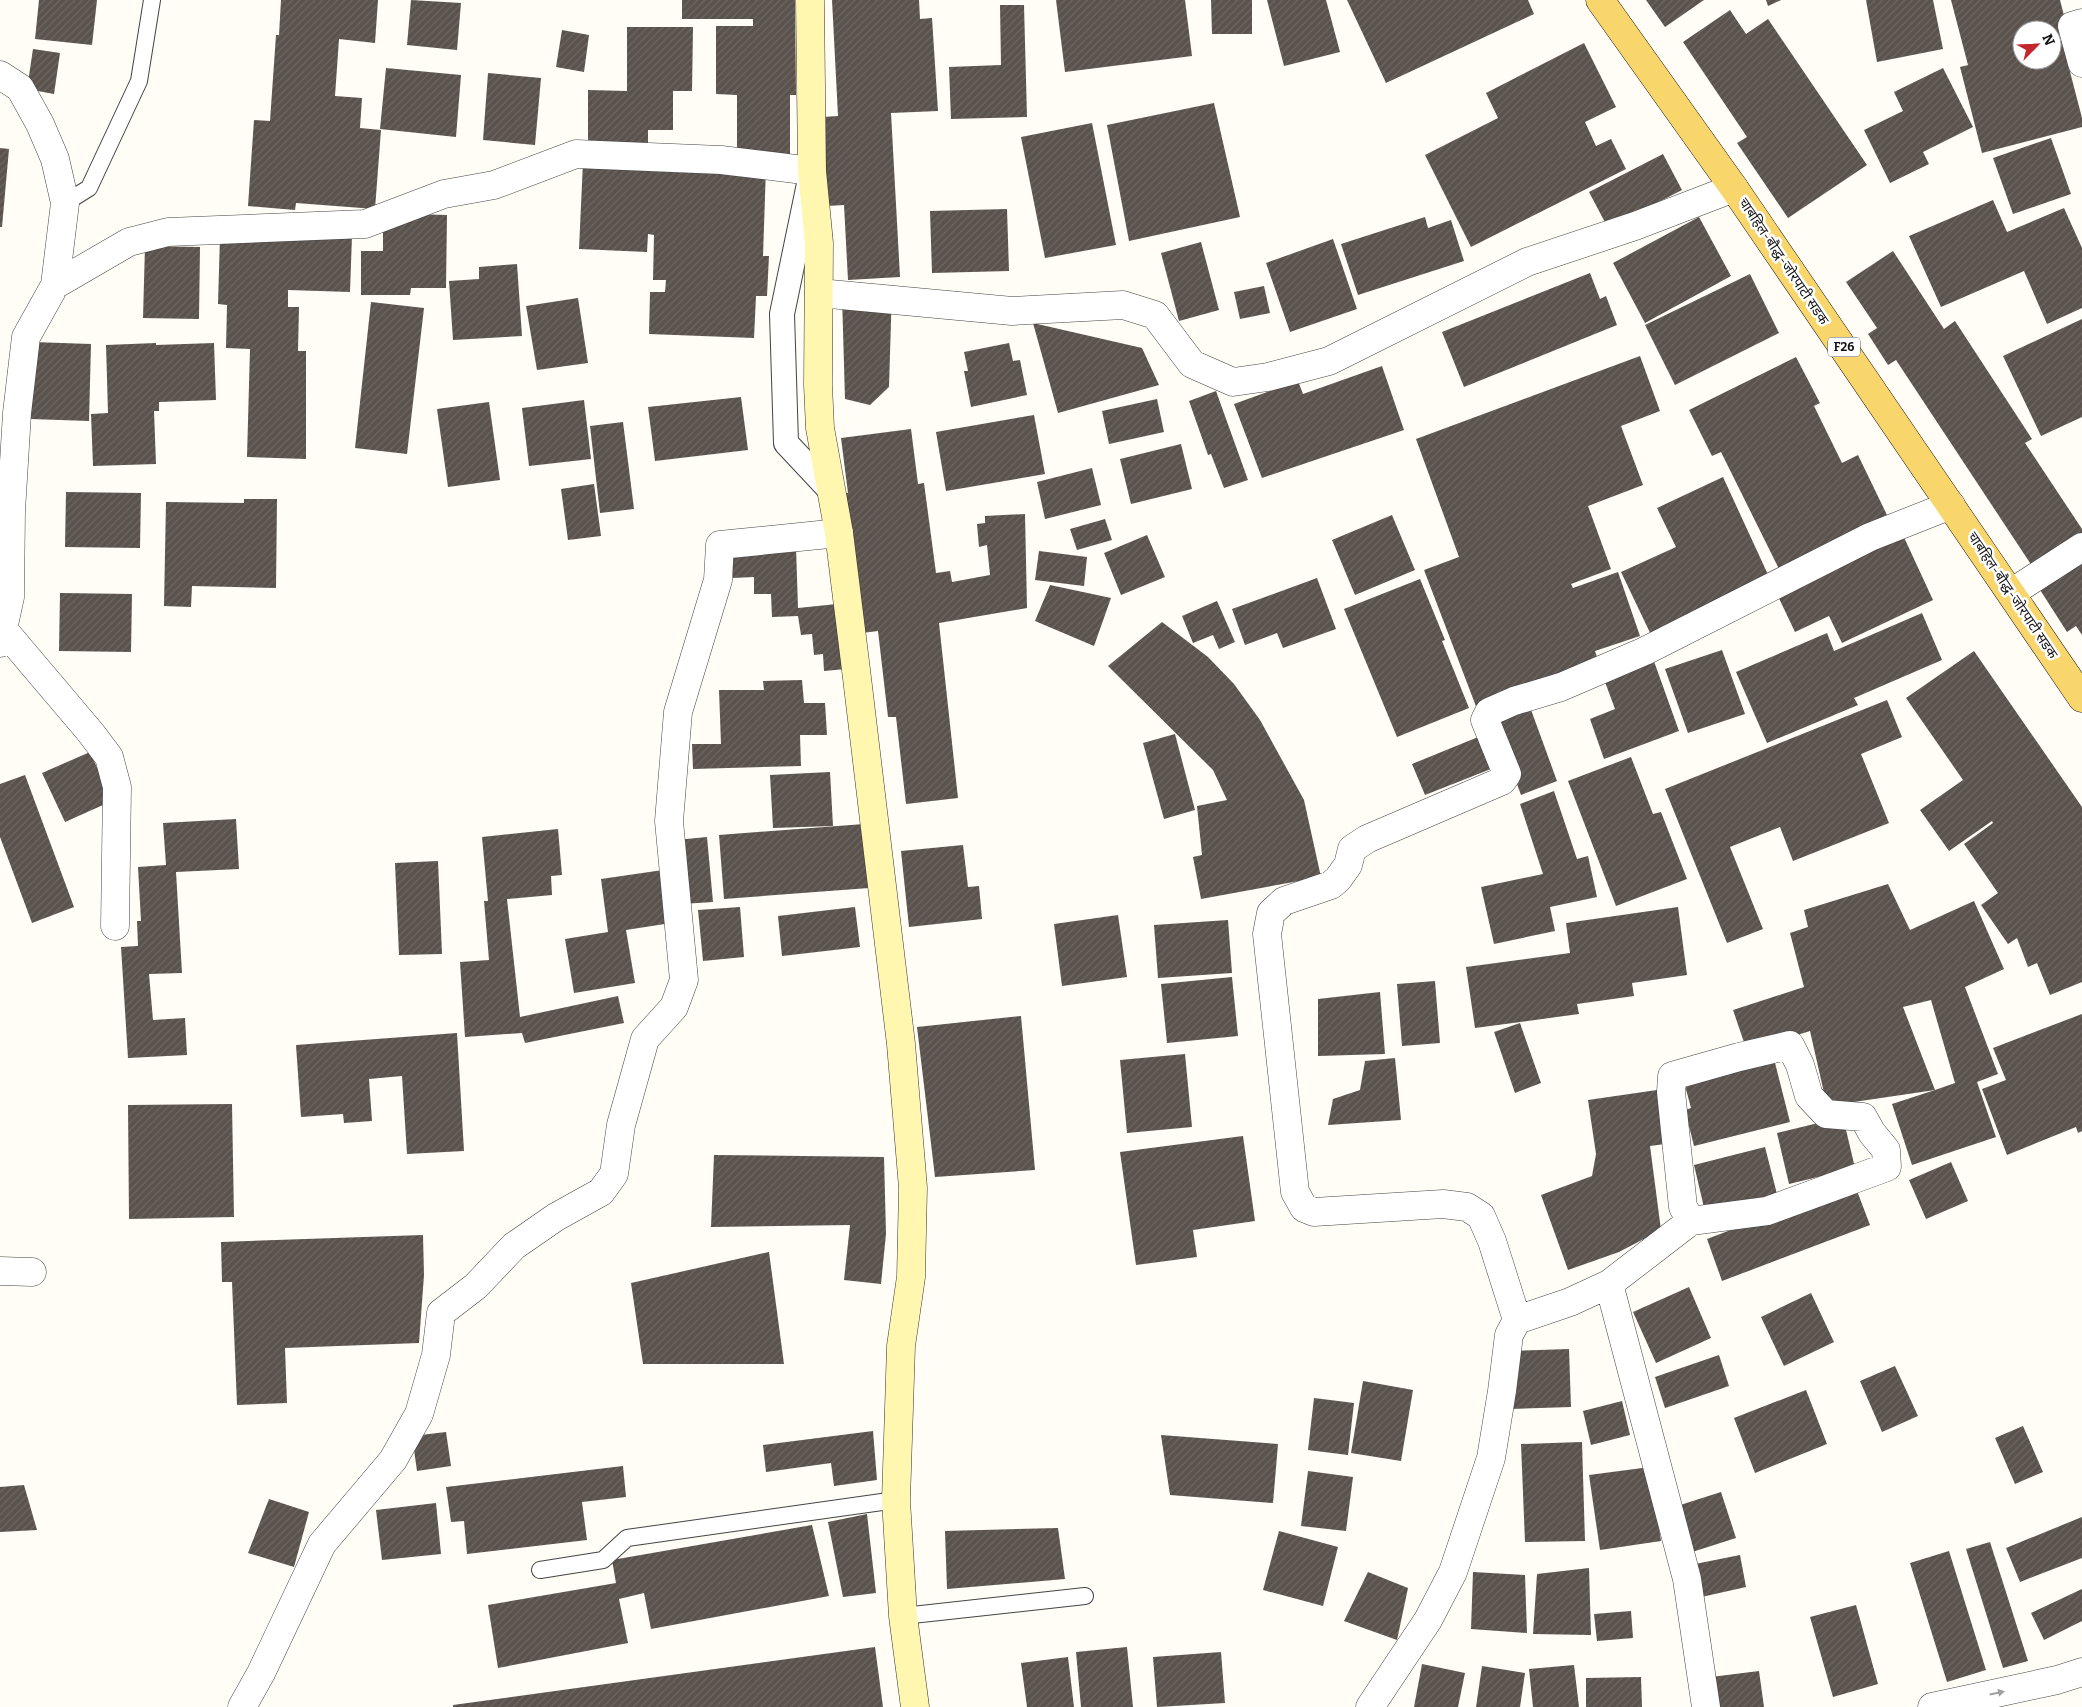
<svg xmlns="http://www.w3.org/2000/svg" width="2082" height="1707" font-family="Bitter,'Noto Sans Devanagari',serif">
<defs>
<pattern id="building-hatch" width="6" height="6" patternUnits="userSpaceOnUse" patternTransform="scale(1.25)"><rect width="6" height="6" fill="#5a524d"/><path d="M-1 1l2-2M0 6l6-6M5 7l2-2" fill="none" stroke="#6d6662"/></pattern>
</defs>
<rect width="100%" height="100%" fill="#fffdf5"/>
<!-- building -->
<path fill="url(#building-hatch)" fill-rule="evenodd" d="M39,0H97L92,45L35,39Z
M281,0H378L375,43L339,39L335,96L362,98L360,128L381,130L375,209L296,203L295,210L248,206L254,120L270,121L276,35H279Z
M411,0L461,3L457,50L407,45Z
M682,0H795L796,95H790V156H737V95L716,94V26H753V19H682Z
M832,0H919L920,19L932,18L938,111L891,113L900,277L848,280L844,205L827,206L822,117L838,116Z
M1056,0H1185L1192,56L1065,72Z
M1211,0H1252V34H1212Z
M1267,0H1326L1340,52L1284,66Z
M1347,0H1528L1534,14L1386,83Z
M1646,0H1704L1665,27Z
M1766,0H1781L1768,6Z
M1866,0H1933L1943,49L1877,62Z
M1951,0H2060L2070,39L2062,41L2082,118V127L1982,153L1960,67L1968,65ZM2022,30H2052V60H2022Z
M1000,5H1024L1027,117L951,119L949,67L1001,65Z
M1730,10L1746,34L1768,19L1867,165L1788,218L1737,143L1747,137L1683,42Z
M627,27H693L692,91H673V130H648V149H588V90L627,91Z
M562,30L589,35L584,72L556,67Z
M1584,43L1616,107L1585,122L1596,146L1611,139L1626,169L1471,247L1425,155L1498,118L1486,93Z
M33,49L60,53L54,94L27,89Z
M386,68L461,75L456,137L380,129Z
M1943,68L1973,127L1923,152L1929,164L1890,183L1864,130L1903,111L1894,92Z
M488,73L541,78L535,145L483,140Z
M1214,103L1240,217L1129,241L1107,125Z
M1092,123L1116,245L1045,258L1021,137Z
M2051,138L2071,194L2013,214L1993,158Z
M0,148L9,149L2,227H0Z
M1663,154L1682,190L1608,228L1589,192Z
M583,162L649,165V171L695,173L766,167L763,256H769L767,296H756L754,338L649,334L650,292H665L666,280H653L654,235L648,234L647,252L579,249Z
M1993,200L2007,232L2064,208L2082,248V308L2047,324L2024,271L1941,307L1909,236Z
M1007,209L1009,271L932,273L930,211Z
M411,214L447,215L446,288H411L410,295H361V251H383V221L411,222Z
M1425,217L1428,228L1451,220L1464,261L1358,295L1341,244Z
M1699,217L1731,276L1645,323L1613,263Z
M220,236H352L350,292L288,290V307H299L298,351H306V459L247,457L250,349L226,348L227,305L218,304Z
M1333,239L1357,309L1290,332L1266,263Z
M1201,242L1219,310L1179,321L1161,253Z
M145,246L200,247L199,319L143,318Z
M1893,251L1944,329L1955,321L2032,439L2025,443L2082,529V537L2034,569L1896,360L1888,365L1868,334L1877,328L1846,282Z
M517,264L522,336L453,340L449,281L479,279V267Z
M1590,273L1600,299L1606,296L1617,325L1464,387L1442,332Z
M1750,274L1779,333L1675,385L1645,325Z
M1264,286L1270,313L1240,319L1234,292Z
M892,288L889,387L870,405L845,399L842,296Z
M578,298L588,363L537,370L526,306Z
M371,302L424,308L407,454L355,448Z
M2082,319V417L2041,436L2003,356Z
M1033,323L1142,348L1159,385L1058,413Z
M32,342L91,344L89,421L31,419Z
M156,343V345L214,343L216,400L159,402V411H154L156,464L93,466L91,414L108,413L106,345Z
M1009,343L1013,361L1020,360L1027,395L971,407L964,371H968L964,352Z
M1640,356L1660,411L1621,426L1643,485L1588,506L1611,569L1571,584L1573,588L1618,572L1640,636L1595,651L1599,663L1477,709L1424,570L1459,557L1416,439Z
M1796,357L1820,403L1814,406L1842,463L1858,455L1887,515L1779,569L1721,452L1712,456L1689,410Z
M1382,366L1404,430L1262,478L1234,404L1298,381L1303,394Z
M1216,391L1248,480L1224,488L1211,454L1208,455L1189,401Z
M741,397L748,450L655,461L648,407Z
M1157,399L1164,432L1109,444L1102,411Z
M584,400L591,459L529,466L522,408Z
M489,402L500,480L448,487L437,409Z
M1034,415L1045,474L946,491L936,432Z
M623,422L634,509L600,513L590,426Z
M911,429L918,484L924,483L936,573L950,571L952,582L990,575L987,545L979,547L977,524L985,523V516L1025,514L1027,608L939,623L958,798L906,804L896,717H888L878,631L862,633L844,493H848L841,438Z
M1181,444L1192,489L1131,504L1120,459Z
M1092,468L1101,505L1045,519L1037,482Z
M1723,477L1770,579L1653,639L1621,572L1676,547L1657,508Z
M594,484L601,536L568,540L561,489Z
M66,492L141,493L140,548L65,547Z
M244,499H277L276,588L192,586L191,607L164,606L166,502L244,503Z
M1392,515L1415,570L1355,595L1332,540Z
M1105,519L1112,540L1077,550L1070,529Z
M1902,533L1933,600L1842,643L1829,616L1795,632L1776,592Z
M1147,535L1165,577L1121,595L1104,553Z
M796,547L798,608L837,604L846,669L824,671L823,654L814,655L812,634L801,635L798,616L772,617L771,594H754V577L733,578L732,549Z
M1039,551L1087,557L1084,586L1035,580Z
M2082,551V635L2076,626L2067,632L2035,582Z
M1317,578L1336,629L1283,648L1277,633L1245,645L1232,609Z
M1420,579L1445,640L1442,641L1469,708L1397,737L1344,609Z
M1050,585L1111,598L1094,646L1035,621Z
M60,593L132,594L131,652L59,651Z
M1217,601L1235,642L1219,649L1213,635L1193,643L1182,616Z
M1922,613L1942,660L1854,698L1858,705L1767,743L1736,672L1827,633L1834,651Z
M1162,622L1208,657L1234,684L1260,720L1304,800L1321,877L1201,899L1193,857L1202,855L1197,806L1227,800L1213,770L1108,666Z
M1722,650L1745,714L1688,733L1665,669Z
M1974,651L2082,807V982L2050,995L2037,963L2028,967L2017,938L2008,944L1981,905L1998,893L1964,844L1993,823L1992,821L1949,851L1920,810L1963,780L1906,698Z
M1651,653L1679,731L1604,759L1590,719L1615,709L1601,671Z
M802,680L804,703H825L827,735H800L801,766L693,769L692,744H721L719,690H764L763,681Z
M1887,700L1902,737L1861,754L1889,823L1793,861L1780,827L1730,847L1763,929L1727,943L1665,789Z
M1530,707L1557,781L1521,795L1494,720Z
M1488,733L1501,765L1425,795L1412,764Z
M1175,734L1195,810L1164,819L1143,743Z
M90,752L112,801L65,822L42,773Z
M1631,757L1653,814L1661,812L1687,879L1616,906L1568,781Z
M830,772L833,826L773,828L770,775Z
M25,775L74,907L32,923L0,837V784Z
M1554,791L1577,859L1588,856L1597,897L1550,907L1555,931L1494,944L1481,887L1543,874L1520,804Z
M236,819L239,869L176,872L182,973L149,974L153,1020L185,1018L187,1055L128,1058L121,947L138,946L137,921H141L138,867L166,865L163,823Z
M864,824L869,888L724,899L719,835Z
M558,829L562,875L551,876L552,895L507,899L520,1017L618,996L624,1023L525,1043L522,1033L465,1037L460,962L489,960L484,901H488L482,837Z
M707,837L713,902L682,904L676,840Z
M963,845L968,887L979,886L982,919L909,927L901,851Z
M438,861L442,954L399,955L395,863Z
M663,870L671,923L626,930L635,983L574,993L565,939L608,932L601,879Z
M1888,884L1910,930L1974,901L2004,969L1965,987L1998,1074L1977,1082L1996,1137L1912,1165L1892,1104L1935,1090L1827,1106L1810,1031L1747,1051L1733,1010L1804,987L1790,933L1808,927L1804,910ZM1931,1000L1955,1083L1935,1090L1903,1007Z
M740,907L744,957L703,961L698,910Z
M855,907L860,947L782,956L778,916Z
M1678,907L1687,975L1632,983L1634,996L1577,1004L1579,1014L1475,1028L1466,967L1570,953L1566,923Z
M1118,915L1127,977L1062,986L1054,924Z
M1228,920L1232,973L1158,978L1154,925Z
M1232,977L1238,1036L1167,1043L1161,984Z
M1435,981L1440,1043L1402,1046L1397,984Z
M1380,992L1385,1054L1318,1056V999Z
M2082,1014V1131L2078,1133L2076,1127L2007,1155L1982,1089L2006,1080L1993,1048Z
M1021,1016L1035,1170L935,1177L917,1027Z
M1520,1023L1541,1083L1515,1093L1494,1032Z
M457,1033L464,1151L407,1154L402,1076L369,1079L372,1121L344,1123L343,1114L301,1117L296,1045Z
M1185,1054L1192,1127L1127,1133L1120,1060Z
M1773,1055L1790,1122L1694,1146L1685,1110L1691,1108L1683,1078Z
M1395,1058L1401,1120L1328,1125L1333,1099L1360,1090L1365,1061Z
M1657,1090L1665,1144L1650,1146L1661,1230L1619,1252L1568,1270L1541,1195L1592,1176L1596,1154L1588,1100Z
M232,1104L234,1217L129,1219L128,1105Z
M1843,1117L1855,1168L1789,1184L1777,1133Z
M1243,1136L1255,1221L1193,1230L1197,1257L1136,1265L1120,1152Z
M1765,1147L1778,1198L1706,1216L1694,1165Z
M714,1155L884,1157L886,1234L881,1284L844,1280L850,1225L711,1227Z
M1951,1162L1968,1201L1926,1219L1909,1180Z
M1854,1183L1870,1225L1722,1281L1707,1239Z
M423,1235L424,1275L419,1343L285,1348L287,1403L237,1405L232,1282H222L221,1242Z
M769,1252L784,1364H643L631,1283Z
M1689,1287L1711,1338L1656,1363L1633,1312Z
M1811,1293L1834,1342L1784,1366L1761,1317Z
M1569,1349L1571,1407L1511,1409L1509,1351Z
M1719,1355L1729,1386L1665,1408L1655,1377Z
M1895,1366L1918,1416L1882,1432L1860,1381Z
M1363,1381L1413,1390L1401,1461L1351,1453Z
M1806,1390L1827,1444L1755,1473L1734,1418Z
M1314,1398L1354,1403L1348,1455L1308,1450Z
M1622,1401L1630,1435L1591,1445L1583,1411Z
M2023,1426L2043,1472L2015,1484L1995,1438Z
M873,1431L877,1480L834,1486L831,1463L766,1472L763,1445Z
M446,1432L451,1466L417,1471L412,1436Z
M1161,1435L1278,1444L1273,1503L1170,1495Z
M1582,1442L1585,1541L1525,1542L1521,1444Z
M623,1466L626,1497L582,1502L587,1540L467,1554L464,1521L451,1522L446,1487Z
M1650,1467L1661,1541L1600,1550L1589,1475Z
M1308,1471L1353,1477L1346,1531L1301,1526Z
M24,1485L37,1530L0,1532V1487Z
M1721,1492L1736,1538L1689,1553L1674,1507Z
M269,1499L309,1512L294,1567L248,1553Z
M436,1503L441,1554L382,1560L376,1510Z
M867,1514L876,1593L843,1597L828,1522Z
M2082,1517V1558L2020,1582L2006,1548Z
M812,1525L829,1596L651,1629L644,1593L619,1599L628,1643L498,1668L488,1605L616,1583L612,1560Z
M1058,1528L1065,1579L947,1589L945,1531Z
M1279,1531L1338,1547L1323,1606L1263,1590Z
M1990,1542L2028,1661L2003,1668L1966,1549Z
M1949,1551L1986,1670L1947,1682L1910,1563Z
M1740,1555L1746,1587L1697,1598L1690,1565Z
M1589,1568L1591,1635L1533,1634L1537,1574Z
M1368,1572L1408,1588L1397,1640L1344,1621Z
M1473,1572L1525,1575L1527,1633L1471,1629Z
M2082,1589V1621L2044,1640L2031,1613Z
M1856,1605L1878,1684L1833,1697L1810,1617Z
M1631,1611L1633,1638L1597,1641L1594,1614Z
M875,1647L883,1707H453V1705Z
M1127,1647L1133,1707H1081L1076,1652Z
M1221,1652L1225,1703L1157,1707L1153,1657Z
M1068,1657L1074,1707H1027L1021,1663Z
M1422,1664L1465,1673L1458,1707H1414Z
M1574,1665L1579,1707H1533L1529,1669Z
M1482,1666L1525,1673L1520,1707H1476Z
M1759,1671L1764,1707H1715L1711,1677Z
M1641,1677L1642,1707H1586V1678Z"/>
<g fill="none" stroke-linecap="round" stroke-linejoin="round">
<!-- service casing -->
<g stroke="#444" stroke-width="18">
<path id="service" d="M65,203L89,188L139,81L152,0
M540,1570L603,1560L627,1538L896,1500
M903,1616L1085,1596"/>
</g>
<!-- pedestrian casing -->
<g stroke="#444" stroke-width="26">
<path id="pedestrian" d="M809,184L782,314L786,443L831,491"/>
</g>
<!-- minor casing -->
<g stroke="#444" stroke-width="29">
<path id="minor" d="M2082,23L2072,26L2082,63
M0,75L20,88L40,124L55,159L65,203L55,285L26,337L17,413L11,511L10,597L0,643
M55,285L129,242L168,232L365,224L444,194L494,185L576,154L721,160L812,171
M819,293L1012,311L1123,305L1155,315L1192,364L1233,382L1268,377L1329,361L1527,262L1635,226L1734,188
M2011,593L2082,547
M3,629L91,733L109,757L117,787L115,926
M0,1271L32,1272
M1609,1284L1687,1579L1706,1707
M1517,1320L1492,1241L1481,1216L1467,1207L1443,1204L1314,1212L1304,1208L1295,1192L1267,934L1271,913L1284,901L1331,885L1338,879L1348,865L1352,849L1367,839L1502,781L1507,774L1485,720L1489,712L1514,701L1561,687L1645,651L1870,537L1951,505
M242,1707L261,1673L322,1544L393,1460L419,1414L436,1355L441,1313L476,1286L514,1246L556,1217L601,1192L614,1174L621,1125L645,1039L674,1007L684,980L669,821L678,712L718,580L720,545L839,533
M1370,1707L1428,1620L1453,1572L1491,1458L1502,1391L1509,1335L1517,1320L1570,1302L1609,1284L1691,1221L1767,1211L1887,1167L1886,1150L1872,1133L1863,1117L1826,1114L1809,1096L1800,1065L1790,1045L1739,1057L1672,1076L1671,1092L1683,1207L1691,1221
M1932,1707L2057,1680L2082,1672"/>
</g>
<!-- secondary casing -->
<g stroke="#333" stroke-width="29">
<path id="secondary" d="M810,0L812,171L819,243L818,385L820,428L839,533L857,678L901,1044L913,1188L911,1277L901,1346L896,1500L903,1616L915,1707"/>
</g>
<!-- primary casing -->
<g stroke="#222" stroke-width="29">
<path id="primary" d="M1600,0L1734,188L2082,698"/>
</g>
<!-- service -->
<use href="#service" stroke="#fff" stroke-width="16"/>
<!-- pedestrian -->
<use href="#pedestrian" stroke="#fff" stroke-width="24"/>
<!-- minor -->
<use href="#minor" stroke="#fff" stroke-width="28"/>
<!-- secondary -->
<use href="#secondary" stroke="#fff6b0" stroke-width="28"/>
<!-- primary -->
<use href="#primary" stroke="#f9d66b" stroke-width="28"/>
</g>
<!-- one-way arrows -->
<defs><path id="oneway-solid" d="M-6-.8H1V-3.2L6.5 0L1 3.2V.8H-6Z" transform="scale(1.25)"/></defs>
<use fill="#a0a0a0" href="#oneway-solid" transform="translate(1997 1693) rotate(-12)"/>
<g text-anchor="middle" stroke-width="5" stroke-linejoin="round" paint-order="stroke">
<!-- shield labels -->
<rect fill="#fff" stroke="#585858" stroke-width="1" x="1828" y="337.5" width="32" height="19" rx="4"/>
<g font-size="12" font-weight="bold" fill="#111">
<text x="1844" y="351">F26</text>
</g>
<!-- street labels -->
<g font-size="14" fill="#111" stroke="#fff">
<text transform="translate(1784 261) rotate(56)" y="5">चाबहिल-बौद्ध-जोरपाटी सडक</text>
<text transform="translate(2013 595) rotate(56)" y="5">चाबहिल-बौद्ध-जोरपाटी सडक</text>
</g>
</g>
<!-- north arrow -->
<g transform="translate(2037 45) rotate(66)"><circle r="24" fill="#ffffff" stroke="#a0a0a0"/>
<path d="M0-4L9 19L0 12L-9 19Z" fill="#c4262e"/>
<text y="-8" font-size="14" font-weight="bold" text-anchor="middle" fill="#111111">N</text>
</g>
</svg>
